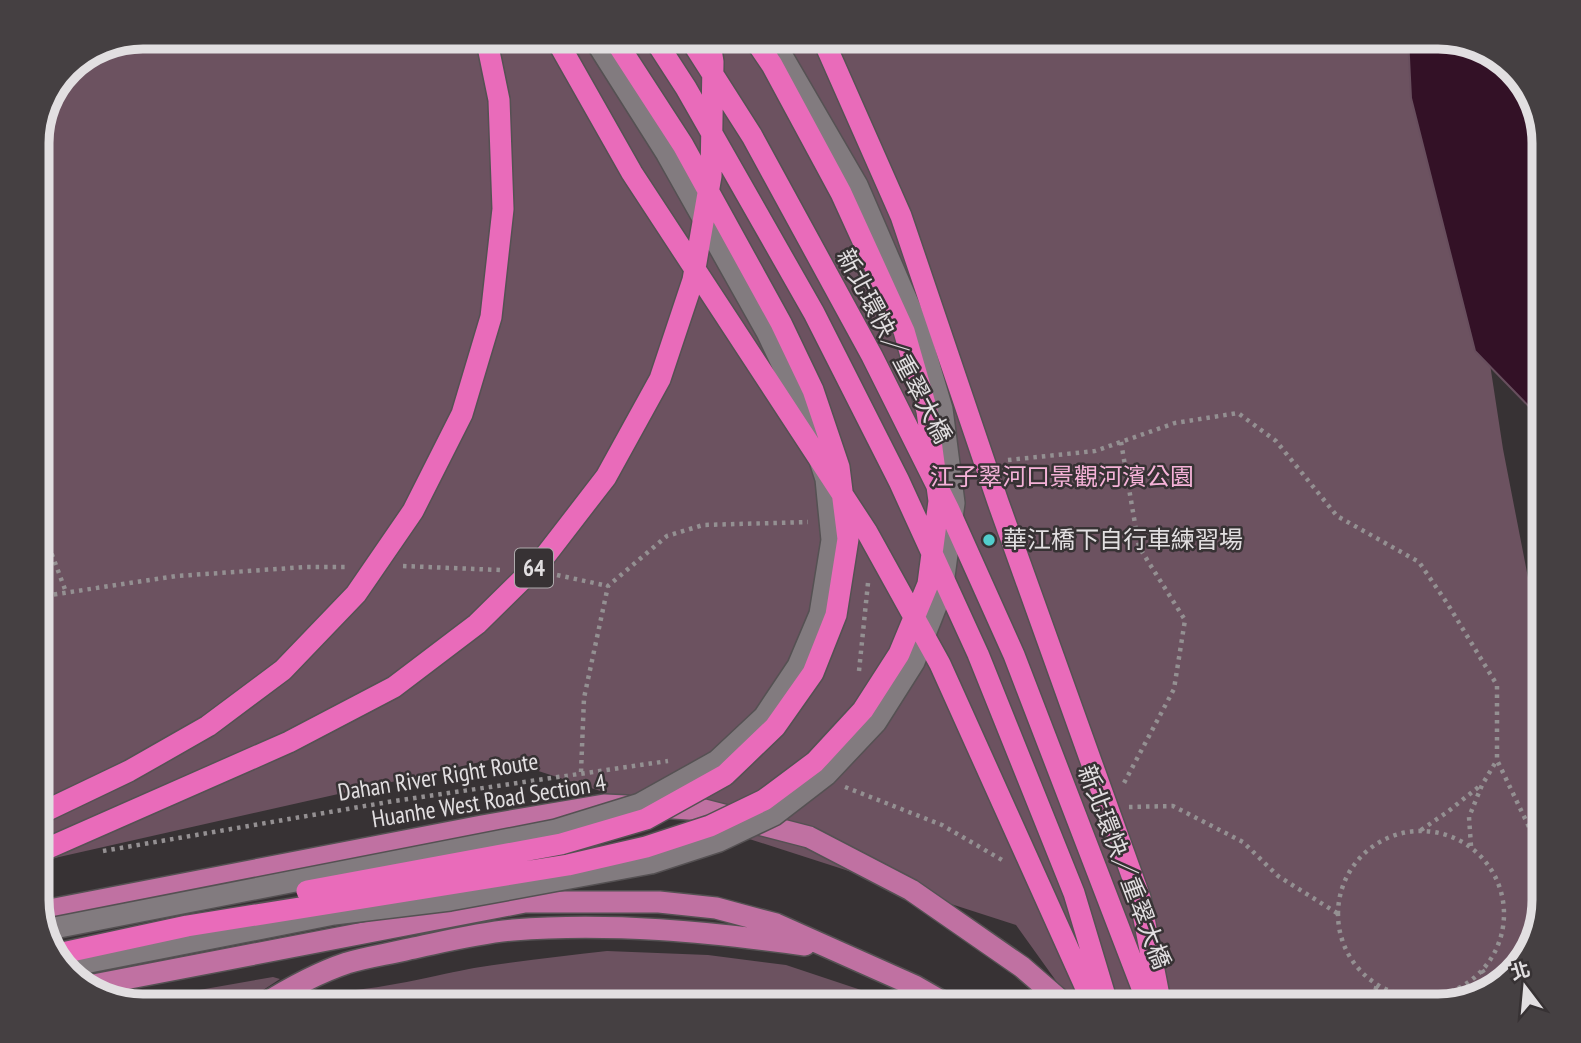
<svg xmlns="http://www.w3.org/2000/svg" width="1581" height="1043" font-family="'PT Sans Narrow','Noto Sans TC',sans-serif">
<rect width="100%" height="100%" fill="#373234"/>
<!-- green -->
<path fill="#6c5260" d="M144,37L1440,38L1503,449L1544,660V900L1526,958L1491,992L1438,1006H1074L1016,925L498,758L37,862V137L68,68Z
M607,951L708,955L786,965L876,995L897,1006H276L311,989C344,999 436,975 474,968C518,961 563,956 607,951Z
M273,977L280,979L239,1006H144L131,1002Z"/>
<!-- water -->
<path fill="#331126" stroke="#684f5e" stroke-width="2" d="M1408,37H1437L1496,55L1530,90L1544,137V422L1475,351L1411,98Z"/>
<g fill="none" stroke-linecap="round" stroke-linejoin="round">
<!-- major casing -->
<g stroke="#555153" stroke-width="24">
<path id="major" d="M659,807L704,810L809,837L911,890L1022,967L1067,1006
M39,912L482,826L604,805L626,806
M83,987L525,902H659L716,908L776,924L915,986L950,1006
M261,1006C288,989 317,973 347,963C367,957 389,954 409,949C443,942 478,933 513,930C610,922 709,932 805,945"/>
</g>
<!-- path -->
<path stroke="#949092" stroke-width="4.5" stroke-dasharray="3.5 5" stroke-linecap="butt" d="M1121,442L1139,547L1185,620L1174,689L1124,783
M1008,460L1095,451L1175,423L1238,413L1276,441L1337,516L1419,562L1447,603L1497,685V760L1541,852L1544,881
M37,524L42,528L66,592
M403,566L500,570
M557,575L608,586
M37,597L176,576L306,567H349
M859,671L868,583
M581,772L584,698L608,586L667,536L703,525L808,522
M845,787L942,825L1002,860
M1129,807L1173,806L1243,842L1278,876L1337,913
M1421,830L1446,813L1481,785
M1338 914a83 83 0 1 1 166 0a83 83 0 1 1-166 0Z
M1471,846L1469,817L1482,785L1497,760
M103,851L394,801L668,761
M1482,970L1494,989
M1451,992L1469,998
M1370,1006L1377,985
M1385,1006L1398,994"/>
<!-- major -->
<use href="#major" stroke="#c071a2" stroke-width="21"/>
<!-- minor-bridge casing -->
<g stroke="#555153" stroke-width="24" stroke-linecap="butt">
<path id="minor-bridge" d="M44,930L556,830L640,804L717,761L764,717L798,666L820,614L832,540L826,479L803,408L767,332L667,154L593,37
M64,967L334,914L450,900L651,863L719,841L774,815L826,775L876,722L914,662L942,591L954,503L942,409L917,324L857,185L771,37"/>
</g>
<!-- highway-bridge casing -->
<g stroke="#555153" stroke-width="24" stroke-linecap="butt">
<path id="highway-bridge" d="M555,37L632,173L867,532L940,664L1094,1006
M653,37L686,88L814,313L899,481L978,654L1074,893L1108,1006
M689,37L752,136L872,356L949,510L1014,655L1149,1006
M822,37L901,216L998,502L1140,898L1161,1006
M37,815L129,771L208,726L283,670L356,594L413,511L462,414L491,317L503,209L499,100L486,37
M37,853L289,742L394,687L477,624L542,560L606,477L660,379L693,280L711,176L713,62L709,37
M307,891L561,844L646,819L725,775L775,727L813,673L836,615L848,539L839,467L813,390L781,323L683,145L613,37
M53,955L187,926L568,865L646,847L710,826L764,800L815,762L863,710L899,654L928,584L939,501L927,411L904,331L841,193L772,65L753,37"/>
</g>
<!-- minor-bridge -->
<use href="#minor-bridge" stroke="#827b7f" stroke-width="21"/>
<!-- highway-bridge -->
<use href="#highway-bridge" stroke="#e96bba" stroke-width="21"/>
</g>
<!-- markers -->
<circle fill="#52cdcc" stroke="#373234" stroke-width="2.5" cx="989" cy="540" r="7"/>
<g text-anchor="middle" stroke-width="5" stroke-linejoin="round" paint-order="stroke">
<!-- shield labels -->
<rect fill="#373234" stroke="#afabad" stroke-width="2" x="515" y="548.5" width="38" height="39" rx="5"/>
<g font-size="23" font-weight="bold" fill="#e2dfe1">
<text x="534" y="576">64</text>
</g>
<!-- street labels -->
<g font-size="24" fill="#e2dfe1" stroke="#373234">
<text transform="translate(894 346) rotate(62)" y="8">新北環快／重翠大橋</text>
<text transform="translate(438 777) rotate(-9)" y="8">Dahan River Right Route</text>
<text transform="translate(489 801) rotate(-9)" y="8">Huanhe West Road Section 4</text>
<text transform="translate(1124 867) rotate(69)" y="8">新北環快／重翠大橋</text>
</g>
<!-- park labels -->
<g font-size="24" fill="#f5b2d8" stroke="#373234">
<text x="1062" y="485">江子翠河口景觀河濱公園</text>
</g>
<!-- poi labels -->
<g font-size="24" fill="#e2dfe1" stroke="#373234" text-anchor="start">
<text x="1003" y="548">華江橋下自行車練習場</text>
</g>
</g>
<!-- crop -->
<path d="M0 0H1581V1043H0ZM143 49H1438A94 94 0 0 1 1532 143V900A94 94 0 0 1 1438 994H143A94 94 0 0 1 49 900V143A94 94 0 0 1 143 49Z" fill="#454042" fill-rule="evenodd"/>
<path fill="none" stroke="#e2dfe1" stroke-width="9" d="M143 49H1438A94 94 0 0 1 1532 143V900A94 94 0 0 1 1438 994H143A94 94 0 0 1 49 900V143A94 94 0 0 1 143 49Z"/>
<!-- north arrow -->
<g transform="translate(1525 987) rotate(344)" stroke="#373234" stroke-width="5" paint-order="stroke">
<path d="M0-5L12 26L0 18L-12 26Z" fill="#e2dfe1"/>
<text y="-10" font-size="19" font-weight="bold" text-anchor="middle" fill="#e2dfe1">北</text>
</g>
</svg>
